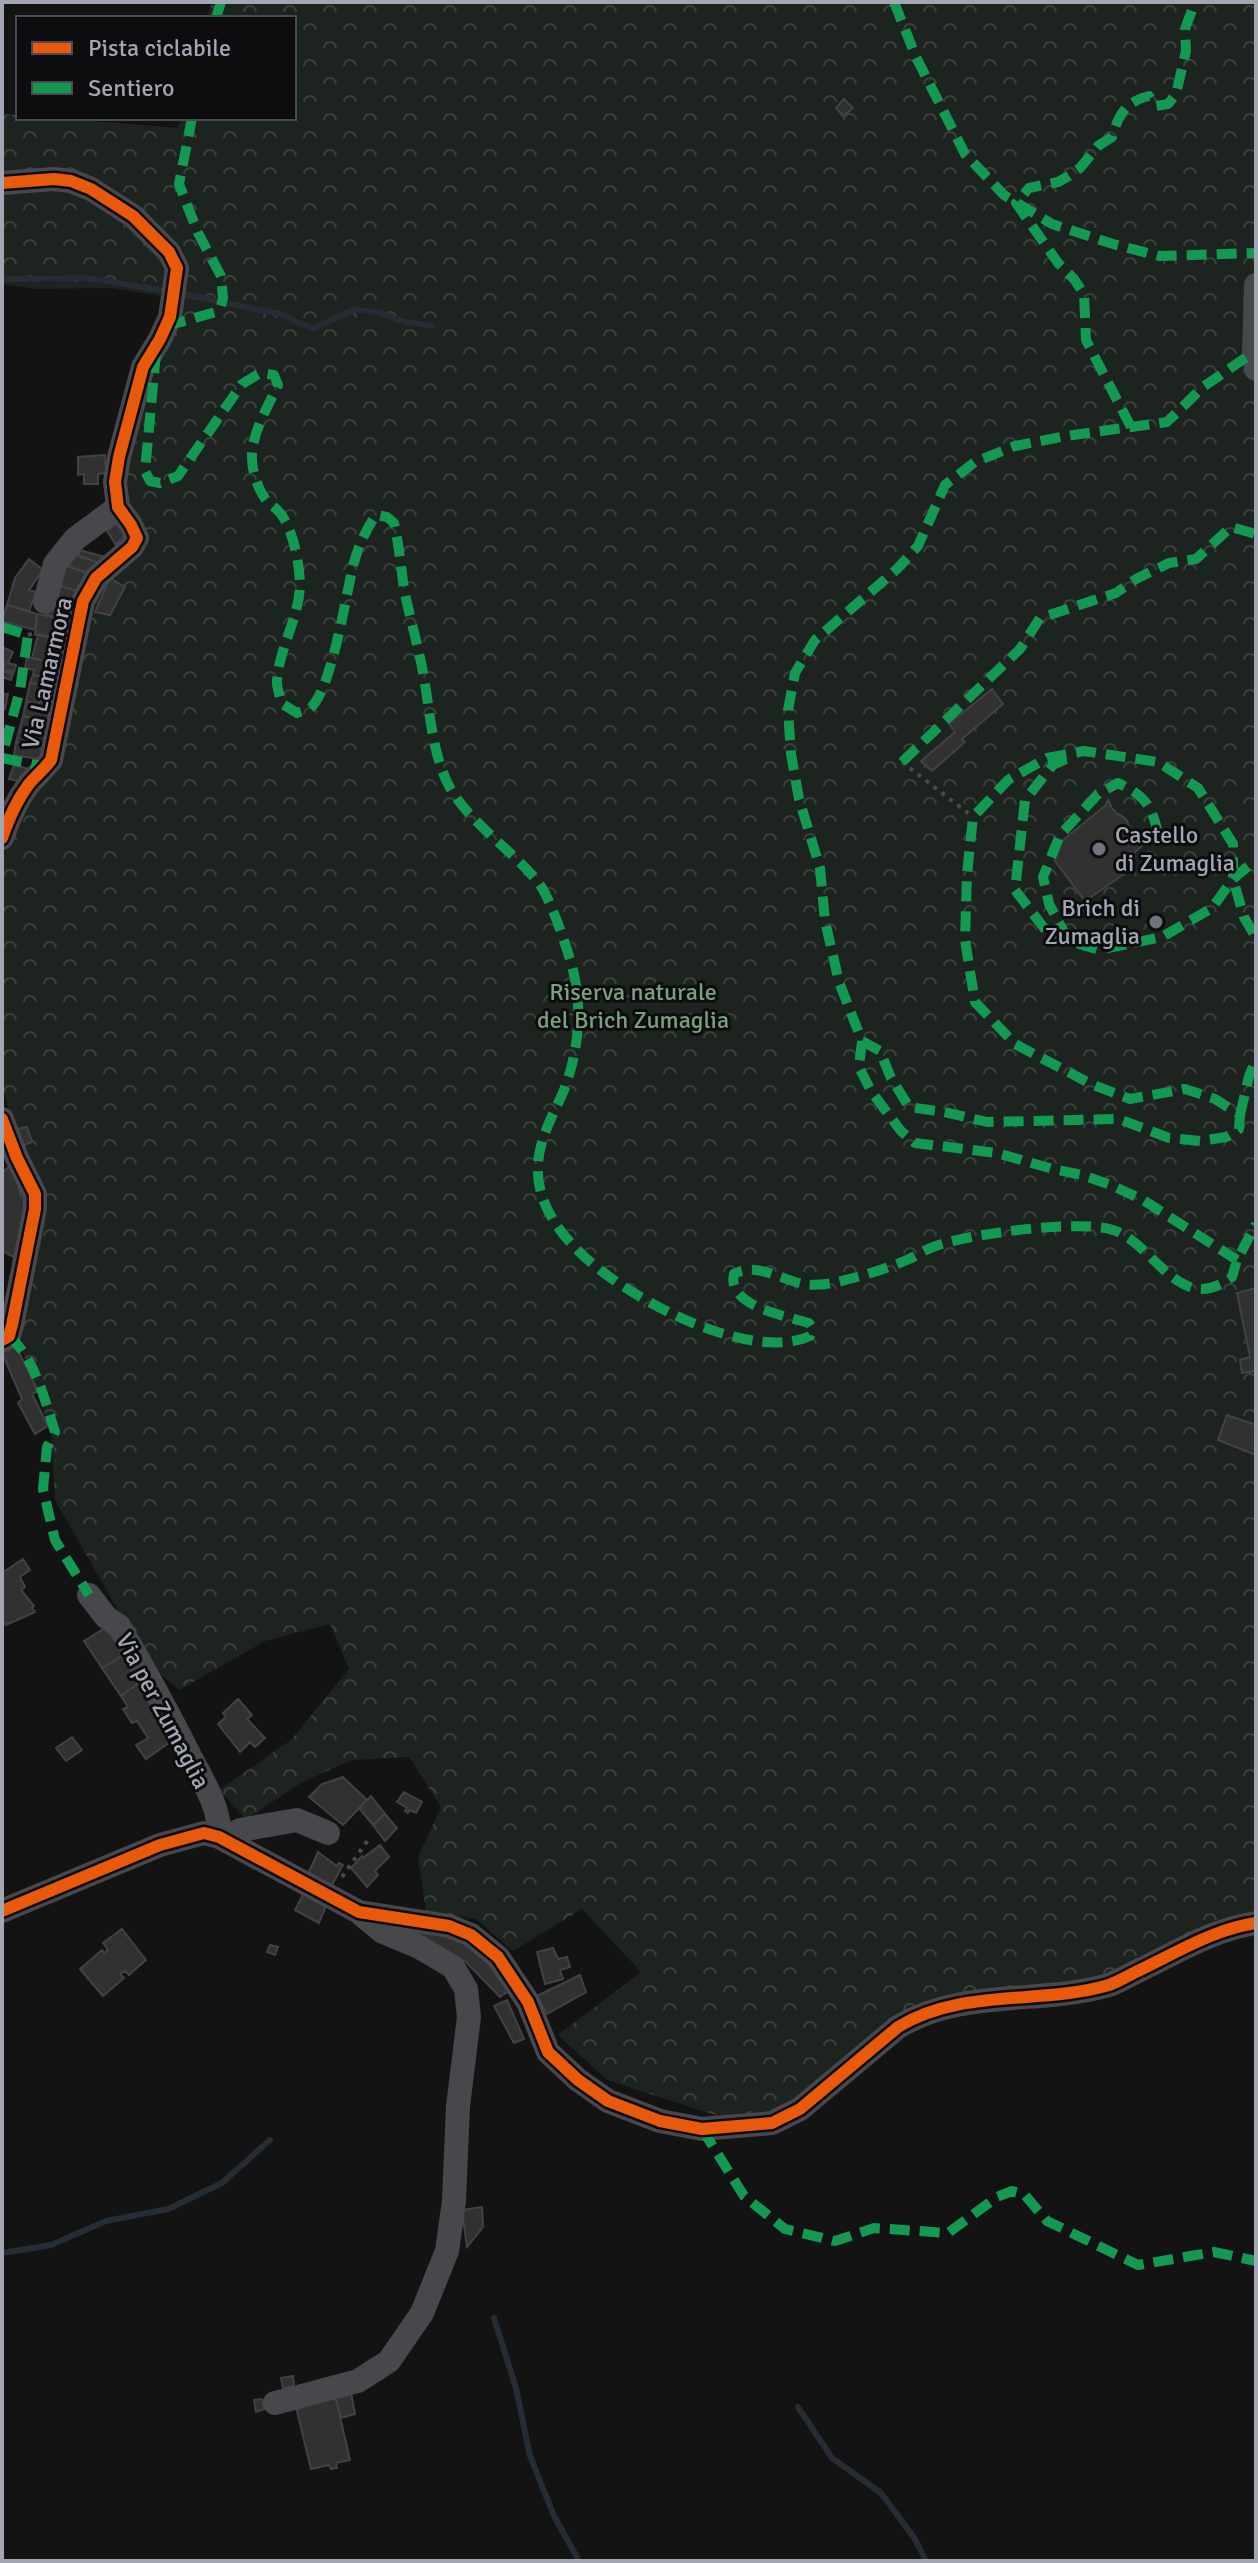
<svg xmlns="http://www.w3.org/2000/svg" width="1258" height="2563" font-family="Signika,sans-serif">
<defs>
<pattern id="forest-crowns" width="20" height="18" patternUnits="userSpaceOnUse" patternTransform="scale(2)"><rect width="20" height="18" fill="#1d231e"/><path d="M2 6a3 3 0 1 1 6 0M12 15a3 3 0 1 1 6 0" fill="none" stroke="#3b403c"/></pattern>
</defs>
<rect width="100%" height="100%" fill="#131313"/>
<!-- forest -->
<path fill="url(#forest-crowns)" d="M212,2H1256V1916L1228,1917L1106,1978L916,2007L819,2084L775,2110L718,2116L607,2080L558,2035L641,1972L582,1909L513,1951L476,1919L426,1911L418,1857L441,1807L409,1757L351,1760L301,1783L246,1819L219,1790L291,1740L349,1669L330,1624L265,1641L179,1690L148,1663L55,1500L51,1431L16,1333L42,1199L13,1124L2,1086V859L91,603L102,581L133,559L122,486L150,374L181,299L112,288L37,289L2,284V114L18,115V118H56L178,128L181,118H294V18H207Z"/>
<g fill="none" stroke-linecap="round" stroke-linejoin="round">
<!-- stream -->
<path stroke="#262c34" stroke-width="6" d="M2,279L88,278L167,291
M178,293L218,301
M224,303L285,315L298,323L314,328L355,309L380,313L405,322L432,326
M2,2253L51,2245L106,2221L168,2209L222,2183L270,2140
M494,2318L516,2388L530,2456L554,2516L579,2561
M798,2407L832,2458L881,2493L915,2539L926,2561"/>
</g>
<!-- building -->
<path fill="#313132" stroke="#424246" stroke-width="2" d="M844,99L853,108L843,116L836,108Z
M105,455L106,473L98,474V484H84V474L78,475V457Z
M120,521L126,534L116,545L107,531Z
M80,550L105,557L101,564L78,555Z
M74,554L101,564L95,576L69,566Z
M29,559L43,570L29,590L36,592L29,611L7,605L15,578Z
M61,564L95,576L85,594L55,584Z
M110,578L125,587L110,615L95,612Z
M55,584L82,593L79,605L51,598Z
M51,598L79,605L74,621L46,615Z
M7,605L37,614L35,630L2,621Z
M37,614L74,621L71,641L35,635Z
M38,634L71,641L66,666L32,658Z
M2,647L13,652L8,663L16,665L14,672L3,669L5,662L2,661Z
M27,657L66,666L64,678L48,674L47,678L33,675L34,670L25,668Z
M2,671L13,674L11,680L2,677Z
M48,674L64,678L62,689L30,683L33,675L47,678Z
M30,683L45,685L40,704L26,701Z
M45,685L62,689L58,709L40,704Z
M992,689L1003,704L962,739L965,742L932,771L921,761L955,732L949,724Z
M2,694H8L5,709H2Z
M26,701L58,709L55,723L23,716Z
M23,716L55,723L51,737L19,731Z
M19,731L51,737L48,749L16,742Z
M16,742L48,749L44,760L14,755Z
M14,765L32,770L22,782L9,779Z
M1108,800L1111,805L1110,806L1118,815L1119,814L1127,820L1131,831L1133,829L1137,831L1134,835L1144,844L1133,854L1135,856L1121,876L1085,901L1055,861L1062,841L1106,805Z
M27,1127L32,1142L19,1147L12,1130Z
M13,1163L21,1196L30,1203L16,1258L2,1251V1173Z
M1256,1288V1371L1242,1373L1240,1360L1250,1357L1237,1293Z
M16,1346L38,1391L32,1394L48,1426L35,1434L18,1403L22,1399L2,1353Z
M1227,1415L1256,1425V1455L1218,1440Z
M23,1559L30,1570L20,1577L25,1587L21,1590L34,1606L32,1608L35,1612L6,1625L2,1620V1573Z
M108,1626L127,1653L102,1668L84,1641Z
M127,1653L145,1678L121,1696L102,1668Z
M145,1678L173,1740L146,1759L136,1745L148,1738L137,1721L132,1723L123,1709L128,1707L121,1696Z
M238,1699L252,1715L247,1719L265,1738L255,1747L250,1742L240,1752L218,1724L226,1717L223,1713Z
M72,1737L82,1750L66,1761L56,1748Z
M343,1777L367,1800L343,1825L309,1797L322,1784Z
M404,1792L422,1802L416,1813L410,1810L408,1813L405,1811L407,1808L397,1802Z
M371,1796L385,1814L373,1825L359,1808Z
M385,1814L397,1828L385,1841L373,1825Z
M380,1845L389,1857L375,1871L378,1875L367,1887L351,1868L362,1856L363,1858Z
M318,1852L337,1866L339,1863L343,1865L330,1889L308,1874Z
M304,1893L326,1906L319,1923L295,1910Z
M410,1928L451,1934L504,1975L512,1989L500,1997L465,1961L431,1946Z
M122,1929L146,1960L129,1975L125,1971L120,1974L124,1978L103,1996L80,1969L102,1950L104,1953L108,1950L103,1943Z
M270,1945L278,1947L275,1955L267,1952Z
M553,1948L558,1959L567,1957L570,1967L560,1970L563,1979L545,1984L537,1952Z
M580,1975L586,1992L547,2014L537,1996Z
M507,2000L524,2039L514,2043L494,2006Z
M482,2207L483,2227L467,2247L462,2210Z
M293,2376L294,2386L283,2388L281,2378Z
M351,2393L355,2414L341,2418L335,2395Z
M335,2395L350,2460L336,2463L337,2468L331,2469L329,2465L311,2469L295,2403Z
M262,2399L264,2409L256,2412L254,2400Z"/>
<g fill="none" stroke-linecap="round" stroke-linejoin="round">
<!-- path -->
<path stroke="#49494e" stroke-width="4" stroke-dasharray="4 6" stroke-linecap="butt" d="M28,635L35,633
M902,762L973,817
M342,1877L368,1840"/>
<!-- minor -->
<path stroke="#47484c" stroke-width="24" d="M2,183L54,179L71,181L91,189L133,216L169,252L177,268L170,317L160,339L143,367L119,457L115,482L118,507L131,525L137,538L132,547L96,578L83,601L51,760C44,769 36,776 29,784C16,801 9,818 2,838
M1256,285L1254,352L1256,369
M45,602L55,564L75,539L118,507
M2,1119L17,1158L35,1194V1209L12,1325L9,1336L2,1340
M89,1595L106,1617L119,1626C144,1669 168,1712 190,1756C203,1781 221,1809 219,1837
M223,1839L240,1830L297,1820L328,1833
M2,1911L160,1845L204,1833L219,1837L359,1912L449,1926L471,1935L498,1957L528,2002L548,2052L578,2080L608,2101L660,2121L702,2129L772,2123L800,2109L898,2027C962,1988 1040,2005 1109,1985C1120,1981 1131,1974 1142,1969C1179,1951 1215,1929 1256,1923
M275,2403L358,2381L389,2361L422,2313L447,2251L454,2201L458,2106L469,2017L466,1989L453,1967L419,1947L383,1932L362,1915"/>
<!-- quiet -->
<path stroke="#139951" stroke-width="10" stroke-dasharray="20 10" stroke-linecap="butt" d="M894,2L916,57L965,154L1004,195L1052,224L1113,244L1159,256L1256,253
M216,18L221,2
M166,326L216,312L221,306L223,298L221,276L198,233L179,184L192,118
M156,353L145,471L150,481L160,483L178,476L242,384L260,373L274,375L278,385C268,406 254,429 252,453C251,468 257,488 266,500C272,506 279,510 283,517C294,535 299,562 300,583C300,616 280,646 277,679C276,686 280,695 281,703L297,713C298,712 307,710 309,709C331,694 346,595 353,566C358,547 365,531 376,515L387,517L394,523C399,545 401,567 404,589C410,619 419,648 424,678C430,712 432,752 448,784C467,821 511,849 538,882C550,897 566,945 572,966C583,1008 579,1050 564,1090C556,1109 546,1126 541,1146C519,1226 615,1287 677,1316C713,1333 772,1353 810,1336L813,1329L809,1323C786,1316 726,1306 734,1274C756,1262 780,1279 803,1284C815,1286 833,1284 845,1280C866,1275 889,1268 909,1259C918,1255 926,1249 936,1246C967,1234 1086,1218 1116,1231C1157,1248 1180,1316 1232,1277L1237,1260L1256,1224
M1131,427L1086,340L1084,294L1074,279L1058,263L1016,203L1029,188L1058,182L1069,176L1080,168L1098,146L1112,137C1119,114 1125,102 1149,96L1156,106L1168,104L1176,94L1186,51L1185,29L1195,2
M2,627L28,635L20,690L2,756
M2,758L46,767
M1066,759L1053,765L1025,800L1015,890L1047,932L1069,941
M902,762L1020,649L1040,618L1116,593L1136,579L1169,563L1196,559L1231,527L1256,534
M1158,833C1151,804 1145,796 1118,783L1098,794L1060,835L1043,877L1049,904L1069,941L1099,950L1162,937L1212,908L1233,879L1252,863
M862,1041L880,1051L891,1078L909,1107L944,1112L987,1122L1119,1119L1169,1138L1200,1141L1226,1137L1239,1129L1240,1115L1215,1099L1185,1089L1130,1099L1091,1084L1015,1044L975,1002L965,940L967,874L973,817L1008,780L1047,758L1084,751L1158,762L1198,788L1233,844V879L1244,917L1256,938
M1240,1115L1249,1076L1256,1060
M1237,1260L1143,1200L1111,1185L1082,1175L1053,1169L997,1153L915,1143L901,1131L871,1091L859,1067L862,1041L839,982L825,921L820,868L799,799L791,754L788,710L795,673L815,640L896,570L918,546L945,485L975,462L1015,446L1066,436L1167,422L1203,387L1254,352
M9,1336C35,1358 45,1401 55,1432L47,1447L43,1489L55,1540L89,1595
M702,2129L744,2196L785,2229L835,2241L874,2228L948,2233L997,2197L1012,2191L1024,2194L1047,2221L1138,2265L1214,2252L1256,2261"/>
<!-- cycleway casing -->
<g stroke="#0d0d0f" stroke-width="17">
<path id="cycleway" d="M2,183L54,179L71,181L91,189L133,216L169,252L177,268L170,317L160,339L143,367L119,457L115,482L118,507L131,525L137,538L132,547L96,578L83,601L51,760C44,769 36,776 29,784C16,801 9,818 2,838
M2,1119L17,1158L35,1194V1209L12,1325L9,1336L2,1340
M2,1911L160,1845L204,1833L219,1837L359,1912L449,1926L471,1935L498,1957L528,2002L548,2052L578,2080L608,2101L660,2121L702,2129L772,2123L800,2109L898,2027C962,1988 1040,2005 1109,1985C1120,1981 1131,1974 1142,1969C1179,1951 1215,1929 1256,1923"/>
</g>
<!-- cycleway -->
<use href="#cycleway" stroke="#e8590c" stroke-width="12"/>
</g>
<!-- markers -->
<g fill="#71737c" stroke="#0d0d0f" stroke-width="3">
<circle cx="1099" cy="849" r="8"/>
<circle cx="1156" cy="922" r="8"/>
</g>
<g text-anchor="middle" stroke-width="6" stroke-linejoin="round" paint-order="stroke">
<!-- street labels -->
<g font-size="24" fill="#a3a7b4" stroke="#0d0d0f">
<text transform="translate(47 673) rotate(-77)" y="8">Via Lamarmora</text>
<text transform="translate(163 1711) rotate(62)" y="8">Via per Zumaglia</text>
</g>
<!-- poi labels -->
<g font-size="24" fill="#a3a7b4" stroke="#0d0d0f" text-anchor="start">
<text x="1115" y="843">Castello<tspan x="1115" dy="28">di Zumaglia</tspan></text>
<text x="1140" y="916" text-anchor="end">Brich di<tspan x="1140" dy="28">Zumaglia</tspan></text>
</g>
<!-- park labels -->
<g font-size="24" fill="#7aa07f" stroke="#0d0d0f">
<text x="633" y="1000">Riserva naturale<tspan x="633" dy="28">del Brich Zumaglia</tspan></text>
</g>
</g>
<!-- border -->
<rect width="1258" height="2563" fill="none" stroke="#a3a7b4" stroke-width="8"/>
<!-- legend -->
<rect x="16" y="16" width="280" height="104" fill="#0d0d0f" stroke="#494b51" stroke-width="2"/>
<rect x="32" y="42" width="40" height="12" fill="#e8590c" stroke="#494b51" stroke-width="2"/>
<text x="88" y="56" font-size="24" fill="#a3a7b4">Pista ciclabile</text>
<rect x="32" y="82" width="40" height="12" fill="#139951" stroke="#494b51" stroke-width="2"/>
<text x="88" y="96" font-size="24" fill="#a3a7b4">Sentiero</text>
</svg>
